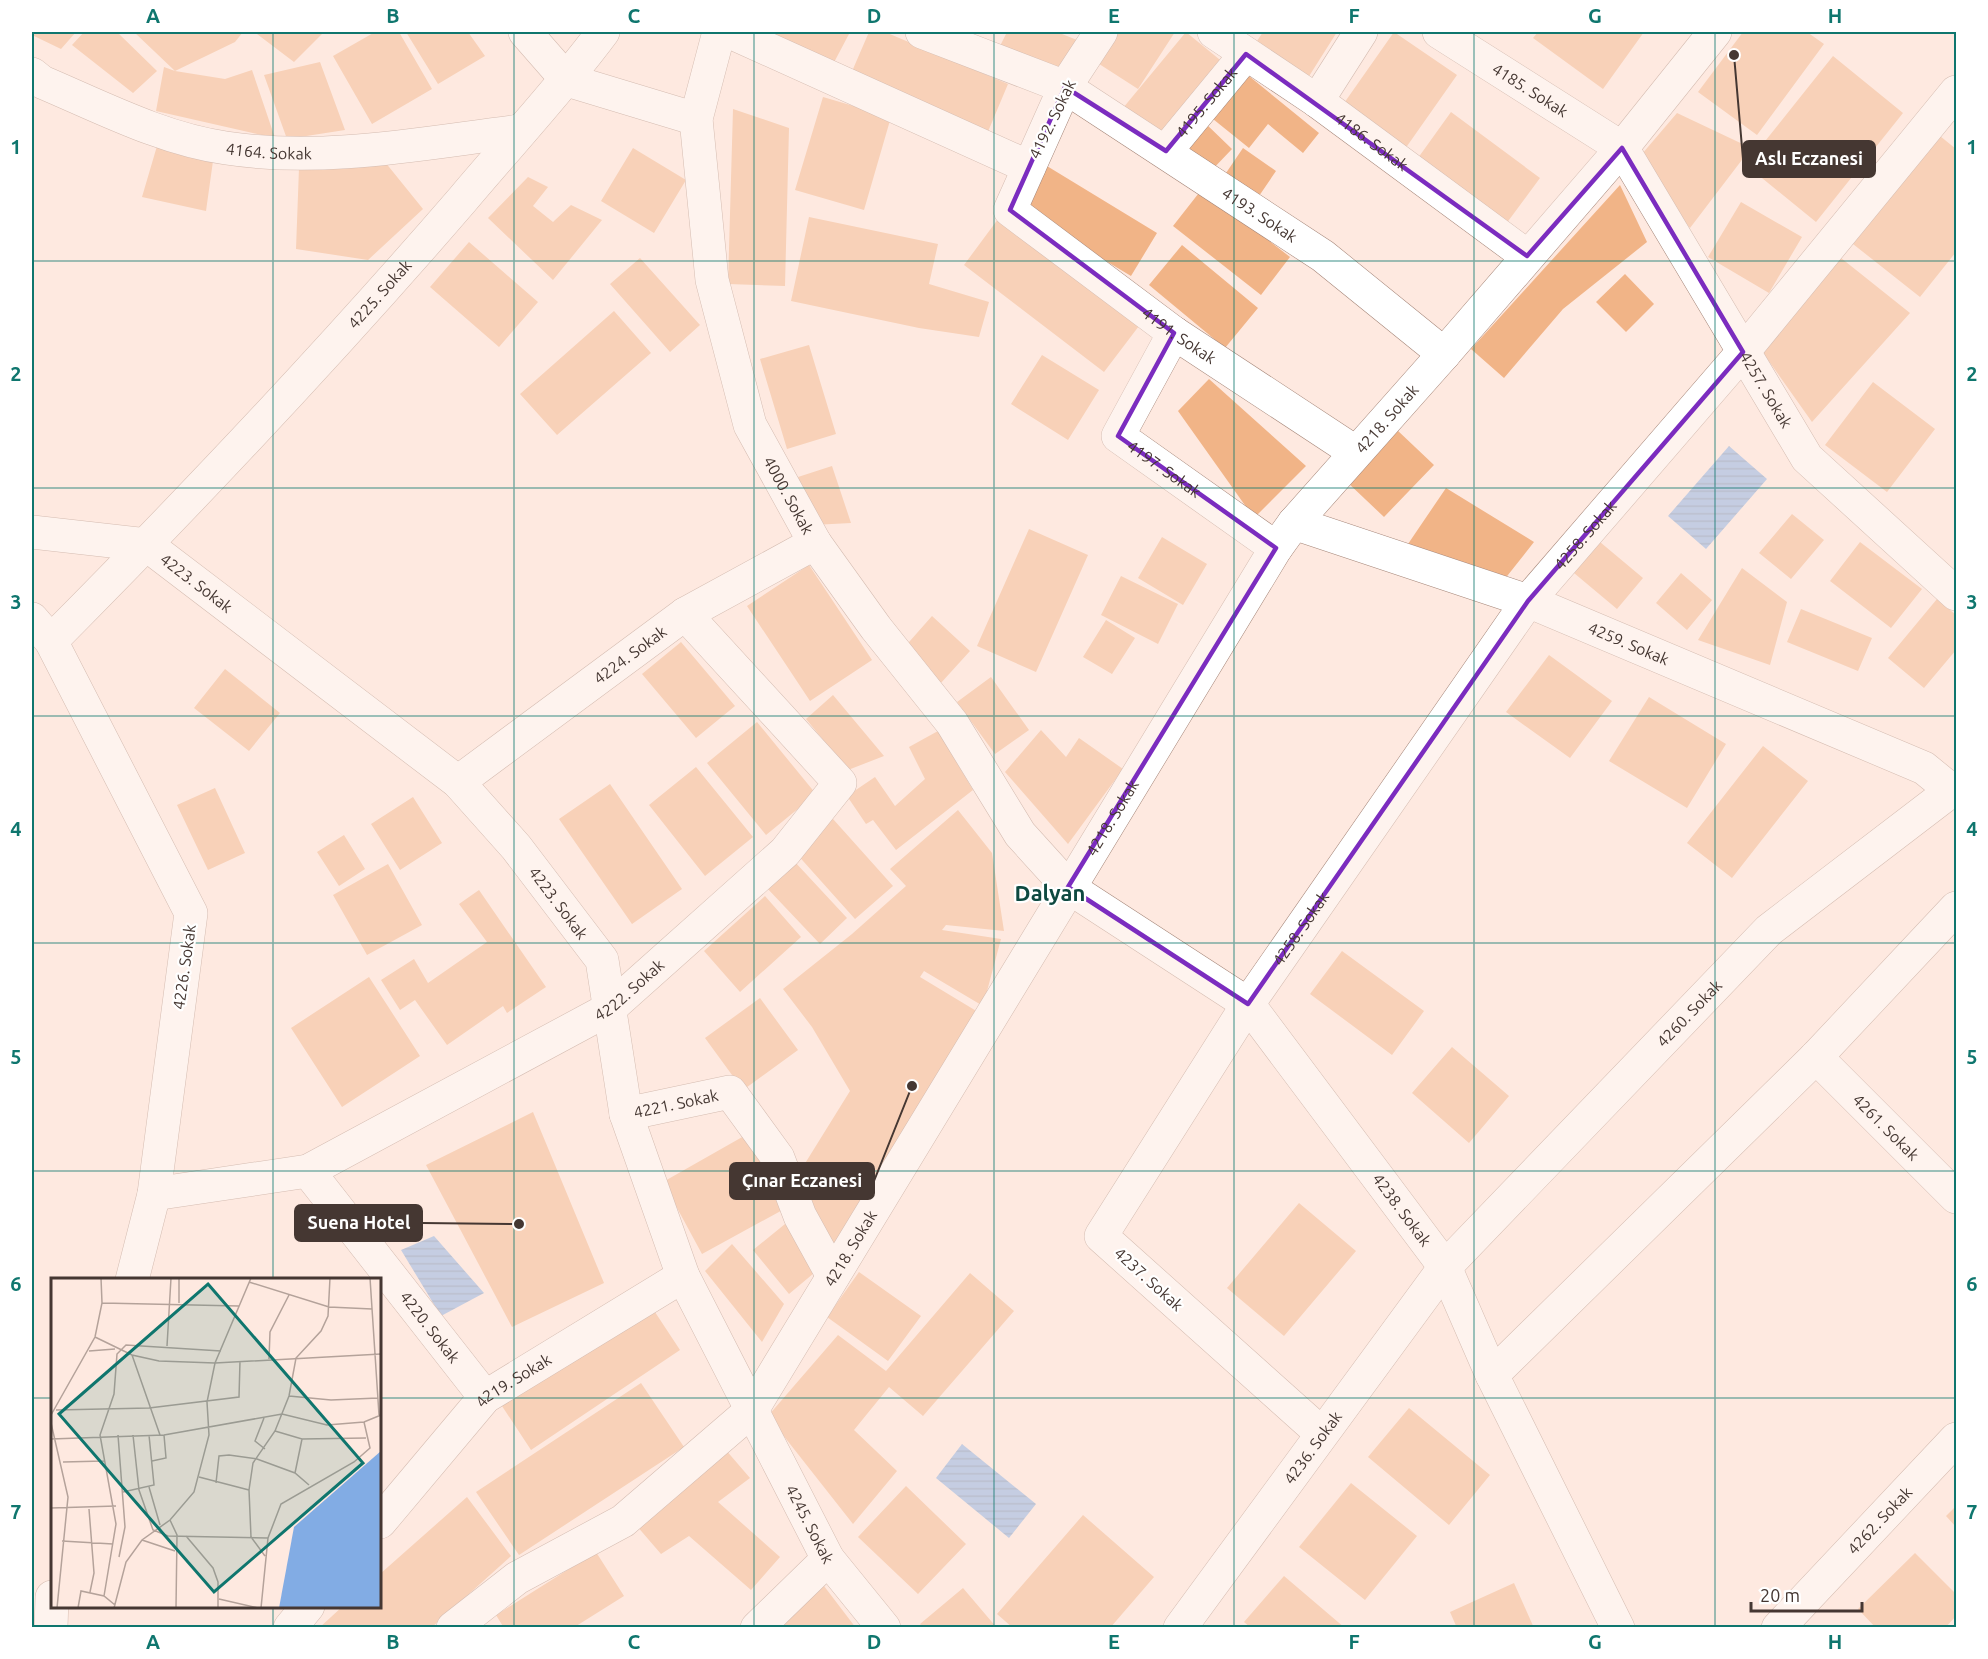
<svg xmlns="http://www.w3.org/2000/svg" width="1988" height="1659" font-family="Ubuntu,sans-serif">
<defs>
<pattern id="water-rules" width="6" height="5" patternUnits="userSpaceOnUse" patternTransform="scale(1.5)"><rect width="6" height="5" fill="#82ace4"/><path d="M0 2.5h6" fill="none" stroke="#6c8db9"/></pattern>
</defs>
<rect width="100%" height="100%" fill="#fee9e0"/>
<!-- water -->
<path fill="url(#water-rules)" d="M1729,446L1767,479L1706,549L1668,516Z
M434,1236L484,1293L441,1316L401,1250Z
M962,1444L1036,1504L1009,1538L936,1478Z"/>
<!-- building -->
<path fill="#f1b487" d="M32,32H76L61,49L32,35Z
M84,32H117L157,71L133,93L72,45Z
M134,32H243L235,42L175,71L225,79L252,70L275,138L156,111L164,67L175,71Z
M259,32H324L294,62L257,34Z
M375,32H399L432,89L372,124L333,56Z
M406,32H468L485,56L438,84Z
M756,32H843L849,34L830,70Z
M869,32H885L1008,84L987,134L850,76Z
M1007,32H1057L1077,40L1062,73L1000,46Z
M1112,32H1175L1138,89L1093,60Z
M1186,32L1225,64L1162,140L1123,108Z
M1263,32H1337L1306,81L1253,47Z
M1394,32L1457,75L1405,149L1342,106Z
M1538,32H1644L1603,89L1533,38Z
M1743,32H1807L1824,44L1757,135L1698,92Z
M1833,56L1903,113L1816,222L1746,165Z
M320,62L345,130L287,139L264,75Z
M1244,72L1319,133L1303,153L1268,124L1249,148L1208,115Z
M823,97L891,117L864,210L795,190Z
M733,109L789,128L785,286L728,284Z
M1451,112L1540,178L1506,224L1418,158Z
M1677,113L1751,148L1690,228L1636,161Z
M1203,121L1232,149L1210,172L1181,145Z
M1940,136L1956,149V252L1920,297L1853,244Z
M157,146L213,161L206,211L142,197Z
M633,148L686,180L654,233L601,201Z
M1243,148L1276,171L1259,196L1226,173Z
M385,162L423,209L368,260L296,249L299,168Z
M1042,163L1157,233L1131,276L1016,207Z
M528,177L548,187L533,206L553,222L571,205L602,220L553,280L488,218Z
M1620,185L1647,242L1563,309L1504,378L1471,349Z
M1202,189L1290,257L1261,295L1173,226Z
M1741,202L1802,237L1769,293L1708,257Z
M1001,215L1142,322L1104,372L964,265Z
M809,217L938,244L929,284L989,302L979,337L919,328L791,301Z
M469,242L538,302L499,347L430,287Z
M1182,245L1258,308L1225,348L1149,285Z
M640,258L700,325L670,352L610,284Z
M1841,258L1910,313L1812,422L1761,350Z
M1625,274L1654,304L1626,332L1596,302Z
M614,311L651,353L557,435L520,394Z
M809,345L836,434L787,449L760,359Z
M1042,355L1099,390L1068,440L1011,404Z
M1209,379L1306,466L1254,518L1178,411Z
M1873,382L1935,429L1887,492L1825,445Z
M1396,429L1434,465L1384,517L1346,481Z
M832,466L851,523L813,525L798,477Z
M1446,488L1534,542L1504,580L1408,544Z
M1792,514L1824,540L1791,579L1759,553Z
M1029,529L1088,555L1036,672L977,646Z
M1162,537L1207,564L1183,605L1138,578Z
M1600,542L1643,578L1617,609L1574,573Z
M1860,542L1922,589L1891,628L1830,581Z
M809,565L872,660L810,701L747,606Z
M1742,568L1787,602L1770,665L1698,640Z
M1681,573L1712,600L1687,630L1656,603Z
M1121,576L1178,604L1158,644L1101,615Z
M1937,599L1956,615V650L1924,688L1888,658Z
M1801,609L1872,638L1858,671L1787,642Z
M932,616L970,651L940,684L902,650Z
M1106,620L1135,638L1112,674L1083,657Z
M681,642L735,706L696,738L642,674Z
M1549,655L1612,701L1570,758L1506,712Z
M225,669L280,713L249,751L194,708Z
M991,677L1029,730L995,754L957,702Z
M833,695L884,756L848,770L806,719Z
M1649,697L1726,744L1687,808L1609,761Z
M757,722L816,794L766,835L707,763Z
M1041,730L1066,757L1079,738L1123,769L1068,844L1005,772Z
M938,731L973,790L896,850L873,820L866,824L847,796L875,777L895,806L925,779L909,747Z
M1763,746L1808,781L1732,878L1687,843Z
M696,767L753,837L705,876L649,805Z
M610,784L682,889L632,924L559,819Z
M215,788L245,853L208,870L177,805Z
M413,797L442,843L400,870L371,824Z
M958,810L992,853L1004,931L946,925L942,930L1001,939L983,1006L924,971L920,977L978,1012L835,1245L791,1186L850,1091L812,1027L783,989L852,934L906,886L890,869Z
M833,819L893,886L855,919L795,852Z
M344,835L365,869L339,886L317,852Z
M794,861L847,918L820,944L766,887Z
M388,864L422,925L367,955L333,895Z
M479,890L546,987L507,1013L503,1006L447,1045L415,1000L400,1010L381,980L414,959L428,983L487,942L459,904Z
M765,896L801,937L740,992L704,951Z
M1342,951L1424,1011L1392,1055L1310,994Z
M369,977L420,1056L342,1107L291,1028Z
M760,998L798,1050L743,1090L705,1038Z
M1452,1047L1509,1096L1469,1143L1412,1093Z
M533,1112L604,1283L512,1327L426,1165Z
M744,1136L788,1207L702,1254L663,1182Z
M1299,1203L1356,1251L1284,1336L1227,1288Z
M785,1224L820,1268L789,1294L753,1250Z
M732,1244L784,1304L762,1342L705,1271Z
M859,1272L921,1316L888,1361L827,1317Z
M970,1273L1014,1311L923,1416L889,1387L854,1430L897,1471L853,1524L768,1416L838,1335L886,1371Z
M651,1306L680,1350L531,1450L502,1406Z
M641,1383L684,1447L519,1555L476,1492Z
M1409,1408L1490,1475L1449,1525L1368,1457Z
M725,1449L750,1478L718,1502L780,1557L751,1590L689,1536L661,1554L636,1525Z
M1351,1483L1417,1536L1365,1600L1299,1547Z
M906,1486L966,1544L918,1594L858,1537Z
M467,1497L511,1556L431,1628H319L343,1606H380V1574Z
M1956,1506V1527L1946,1516Z
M1083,1515L1154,1577L1110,1628H1013L997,1614Z
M596,1552L624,1596L573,1628H504L496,1615Z
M1915,1553L1956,1594V1616L1945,1628H1876L1858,1609Z
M1284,1576L1345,1628H1251L1244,1622Z
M1514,1583L1534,1628H1457L1450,1612Z
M824,1586L856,1628H777Z
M963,1588L997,1628H923L920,1624Z"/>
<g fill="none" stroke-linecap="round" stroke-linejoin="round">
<!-- minor casing -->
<g stroke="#a58679" stroke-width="34">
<g id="minor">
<path d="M525,32L567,80L696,119"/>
<path id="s1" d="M719,32L696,119L712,280L750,425L815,543L876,628L952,723L1020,834L1068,887L1248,1004L1445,1267L1492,1375L1618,1628"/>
<path d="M730,32L1029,167"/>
<path id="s2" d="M922,32L1065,87L1323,256L1444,354"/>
<path id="s3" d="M1101,32L1065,87L1010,210L1174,333L1355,452"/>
<path id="s4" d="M1214,32L1317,101L1527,256"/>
<path id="s5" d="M1439,32L1622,148L1807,458L1956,594"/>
<path id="s6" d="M32,74L42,82C101,107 162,139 226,148C324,163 423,143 520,131"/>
<path d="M1317,101L1361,32"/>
<path id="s7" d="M1166,151L1246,54"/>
<path id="s8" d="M1174,333L1118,436L1276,548"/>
<path id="s9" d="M1294,523L1528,601L1924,768L1951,790"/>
<path id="s10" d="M32,532L147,545L458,782L516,847L602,960L626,1114L683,1276L828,1559L884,1628"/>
<path d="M32,619L51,641L191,913L154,1194L132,1280"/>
<path id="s11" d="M51,641C193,498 331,352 463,199C510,143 560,90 603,32"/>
<path id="s12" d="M458,782L685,614L815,543"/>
<path id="s13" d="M1816,1057L1956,1197"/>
<path id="s14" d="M626,1114L730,1092L778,1158L800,1216L833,1276"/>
<path id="s15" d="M308,1171L485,1397"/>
<path id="s16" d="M154,1194L308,1171L609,1009L785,852L840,783L685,614"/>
<path d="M1492,1375L1816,1057L1956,908"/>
<path id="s17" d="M1321,1433L1101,1236L1248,1004L1528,601L1743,352L1956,92"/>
<path id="s18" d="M380,1522L485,1397L683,1276"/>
<path d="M51,1628L52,1597"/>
<path d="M290,1628L308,1606"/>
<path id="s19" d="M453,1628L517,1578L623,1521L752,1410L1276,548L1294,523L1444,354L1622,148L1715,32"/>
<path d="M757,1628L828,1559"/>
<path id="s20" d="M1180,1628L1445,1267L1769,930L1956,787"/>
<path id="s21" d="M1778,1628L1956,1439"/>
</g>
</g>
<!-- minor -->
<use href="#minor" stroke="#fff" stroke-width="33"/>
</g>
<!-- marked area -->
<path d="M0 0H1988V1659H0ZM1246,54L1527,256L1622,148L1743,352L1528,601L1248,1004L1068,887L1276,548L1118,436L1174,333L1010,210L1065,87L1166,151Z" fill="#fee9e0" fill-opacity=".55" fill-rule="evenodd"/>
<path fill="none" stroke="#7b2cbf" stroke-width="4.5" stroke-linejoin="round" d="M1246,54L1527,256L1622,148L1743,352L1528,601L1248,1004L1068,887L1276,548L1118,436L1174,333L1010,210L1065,87L1166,151Z"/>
<!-- grid -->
<path fill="none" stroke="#0f766e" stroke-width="1.5" stroke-opacity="0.55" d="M273,32V1280M514,32V1628M754,32V1628M994,32V1628M1234,32V1628M1474,32V1628M1715,32V1628M32,261H1956M32,488H1956M32,716H1956M32,943H1956M32,1171H1956M32,1398H52M380,1398H1956M273,1606V1628"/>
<g text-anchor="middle" stroke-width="4.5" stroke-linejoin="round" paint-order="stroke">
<!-- street labels -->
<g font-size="16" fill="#453732" stroke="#fff">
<text dy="6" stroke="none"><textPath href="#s5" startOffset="108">4185. Sokak</textPath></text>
<text dy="6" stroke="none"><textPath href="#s7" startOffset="63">4195. Sokak</textPath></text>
<text transform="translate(1052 119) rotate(-64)" y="6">4192. Sokak</text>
<text dy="6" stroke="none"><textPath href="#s4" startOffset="192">4186. Sokak</textPath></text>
<text dy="6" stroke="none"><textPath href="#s6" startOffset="252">4164. Sokak</textPath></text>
<text dy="6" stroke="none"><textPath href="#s2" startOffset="386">4193. Sokak</textPath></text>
<text dy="6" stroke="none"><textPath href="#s11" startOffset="478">4225. Sokak</textPath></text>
<text dy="6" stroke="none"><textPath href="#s3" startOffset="411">4191. Sokak</textPath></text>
<text dy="6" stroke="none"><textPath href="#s5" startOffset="498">4257. Sokak</textPath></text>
<text dy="6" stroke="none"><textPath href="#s19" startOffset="1551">4218. Sokak</textPath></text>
<text dy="6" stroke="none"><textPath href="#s8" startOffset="174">4197. Sokak</textPath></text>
<text dy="6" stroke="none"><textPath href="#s1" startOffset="482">4000. Sokak</textPath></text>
<text dy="6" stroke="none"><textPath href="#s17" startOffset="1148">4258. Sokak</textPath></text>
<text dy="6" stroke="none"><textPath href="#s10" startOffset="178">4223. Sokak</textPath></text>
<text dy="6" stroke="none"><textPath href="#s9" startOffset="356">4259. Sokak</textPath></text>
<text dy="6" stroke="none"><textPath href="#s12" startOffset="214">4224. Sokak</textPath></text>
<text dy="6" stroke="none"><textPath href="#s19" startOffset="1065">4218. Sokak</textPath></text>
<text dy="6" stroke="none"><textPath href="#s10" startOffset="664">4223. Sokak</textPath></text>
<text dy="6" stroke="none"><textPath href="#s17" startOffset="662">4258. Sokak</textPath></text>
<text transform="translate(184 967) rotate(-82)" y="6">4226. Sokak</text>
<text dy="6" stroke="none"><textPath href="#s16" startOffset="525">4222. Sokak</textPath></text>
<text dy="6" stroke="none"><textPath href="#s20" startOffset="800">4260. Sokak</textPath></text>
<text dy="6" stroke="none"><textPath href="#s14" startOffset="51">4221. Sokak</textPath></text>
<text dy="6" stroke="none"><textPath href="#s13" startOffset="99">4261. Sokak</textPath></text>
<text dy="6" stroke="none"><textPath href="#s1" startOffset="1436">4238. Sokak</textPath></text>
<text dy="6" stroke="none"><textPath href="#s19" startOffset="561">4218. Sokak</textPath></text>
<text transform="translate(1149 1279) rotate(42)" y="6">4237. Sokak</text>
<text dy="6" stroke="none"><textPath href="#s15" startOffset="198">4220. Sokak</textPath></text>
<text dy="6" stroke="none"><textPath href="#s18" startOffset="196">4219. Sokak</textPath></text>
<text dy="6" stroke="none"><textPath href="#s20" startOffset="224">4236. Sokak</textPath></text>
<text dy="6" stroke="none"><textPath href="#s21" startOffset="148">4262. Sokak</textPath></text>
<text dy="6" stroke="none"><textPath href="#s10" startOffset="1342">4245. Sokak</textPath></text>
</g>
<!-- district labels -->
<g font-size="22" font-weight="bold" fill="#0e4940" stroke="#fff">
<text x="1050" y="901">Dalyan</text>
</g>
</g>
<!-- overview -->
<g transform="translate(51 1278)">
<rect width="330" height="330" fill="#fee9e0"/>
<path d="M330,173V330H228L243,249Z" fill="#82ace4"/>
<path fill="none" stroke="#b4a29a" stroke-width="1.5" d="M319,0L328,137M198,4L278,29L321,31M51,25L188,28M128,25V0M44,59L81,77L108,83L164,85L330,76M116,68L120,0M38,73L64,71M81,77L109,157M218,81L219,54L238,17M238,118L280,122L327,120M5,132L98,130L188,119L189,83M0,137L44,59L51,25L50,0M213,140L204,163L214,171M0,145L17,219L6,330M224,153L251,161L315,160M67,157L74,249L68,279M82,157L88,212L102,252L117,258L217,260M0,161L113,157L231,136L276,147L313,144L330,137M101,183L115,180L113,157M12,184L53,183M244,195L251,161M148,199L198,212M165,205L168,178L178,177L206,181L244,195L258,207M98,209L109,247M72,214L103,207L98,157M0,230L65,228M38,231L43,295L39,314M119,242L126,257L125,330M135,258L162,290L167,304V330M91,262L124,273M11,263L62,266M214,278L200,259L198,212L202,185L224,153L238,118L245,80L270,53L277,38L279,0M53,318L65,246L49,157L63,116L66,76L75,67L170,73M168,321L207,330M27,330L30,313L53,318L64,327M63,330L75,284L91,262L119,242L143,214L158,157L156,124L164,85L200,0M210,330L217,260L230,226L303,184L319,170L313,144"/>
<path fill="#0f766e" fill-opacity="0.15" stroke="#0f766e" stroke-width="3" d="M157,6L312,185L163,314L8,136Z"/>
<rect width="330" height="330" fill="none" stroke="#453732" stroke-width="3"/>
</g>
<!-- callouts -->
<path fill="none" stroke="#453732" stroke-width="2" d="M1734 55L1743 159M912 1086L874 1181M519 1224L422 1223"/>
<g fill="#453732" stroke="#fff" stroke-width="2">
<circle cx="1734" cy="55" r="6"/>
<circle cx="912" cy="1086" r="6"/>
<circle cx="519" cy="1224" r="6"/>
</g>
<g fill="#453732" stroke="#453732" stroke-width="2">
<rect x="1743" y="141" width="132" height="36" rx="6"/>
<rect x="730" y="1163" width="144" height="36" rx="6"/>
<rect x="295" y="1205" width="127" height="36" rx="6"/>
</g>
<g font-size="18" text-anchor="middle" font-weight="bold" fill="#fff">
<text x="1809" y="165">Aslı Eczanesi</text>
<text x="802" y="1187">Çınar Eczanesi</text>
<text x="359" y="1229">Suena Hotel</text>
</g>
<!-- border -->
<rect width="1988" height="1659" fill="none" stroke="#ffffff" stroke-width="66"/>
<!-- scale -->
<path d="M1751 1602v9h111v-9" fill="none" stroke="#453732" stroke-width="3"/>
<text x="1760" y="1602" font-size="18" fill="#453732" stroke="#ffffff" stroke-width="4.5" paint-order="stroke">20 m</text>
<rect x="33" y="33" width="1922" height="1593" fill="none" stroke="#0f766e" stroke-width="2"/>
<g font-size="20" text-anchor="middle" font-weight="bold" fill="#0f766e">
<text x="153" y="23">A</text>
<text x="393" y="23">B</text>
<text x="634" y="23">C</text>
<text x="874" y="23">D</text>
<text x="1114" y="23">E</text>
<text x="1354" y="23">F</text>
<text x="1595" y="23">G</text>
<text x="1835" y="23">H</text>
<text x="16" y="154">1</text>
<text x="1972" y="154">1</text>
<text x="16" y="381">2</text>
<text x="1972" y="381">2</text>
<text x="16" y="609">3</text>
<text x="1972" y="609">3</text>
<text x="16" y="836">4</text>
<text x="1972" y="836">4</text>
<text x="16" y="1064">5</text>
<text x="1972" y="1064">5</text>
<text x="16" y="1291">6</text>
<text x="1972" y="1291">6</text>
<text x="16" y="1519">7</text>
<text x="1972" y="1519">7</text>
<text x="153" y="1649">A</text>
<text x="393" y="1649">B</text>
<text x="634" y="1649">C</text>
<text x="874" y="1649">D</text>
<text x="1114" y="1649">E</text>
<text x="1354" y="1649">F</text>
<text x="1595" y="1649">G</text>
<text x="1835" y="1649">H</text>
</g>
</svg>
